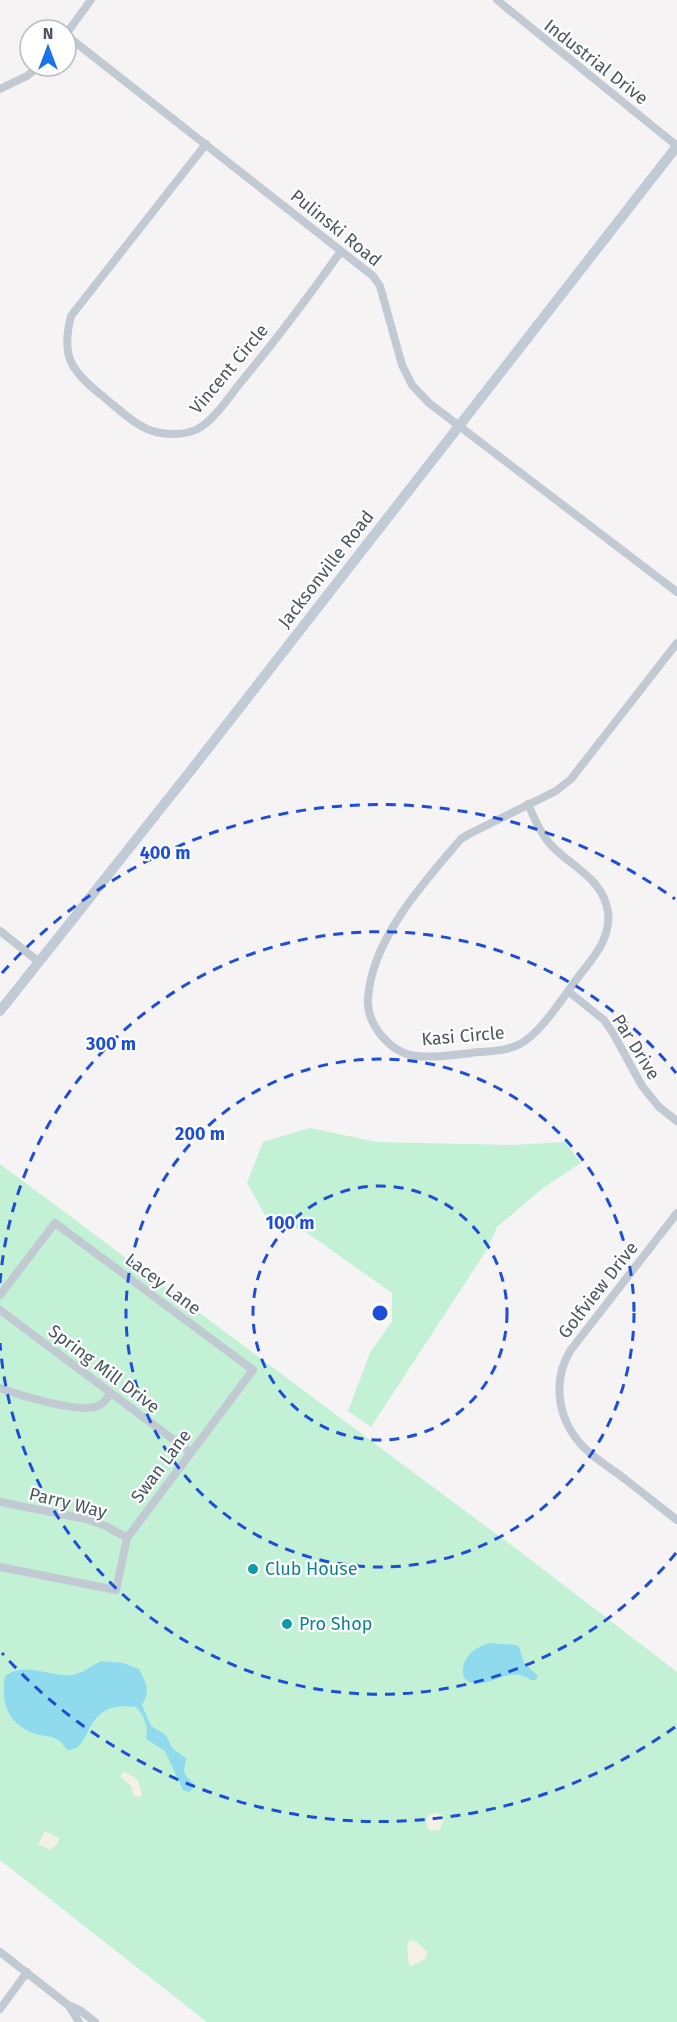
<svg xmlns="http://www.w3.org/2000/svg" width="677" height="2022" font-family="'Fira Sans',sans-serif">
<rect width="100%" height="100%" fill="#f5f3f3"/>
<!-- green -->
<path fill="#c3f1d5" d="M310,1128L377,1142L512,1145L565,1142L581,1163L543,1188L497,1227L486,1251L371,1427L348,1411L370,1353L392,1321V1293L306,1232L265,1215L247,1183L263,1142Z
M0,1164L531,1560L677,1672V2022H207L0,1860Z"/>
<!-- sand -->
<path fill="#f5f0e5" d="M124,1772C140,1779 138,1780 142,1795L139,1797L134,1796L131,1786L120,1776Z
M435,1813L442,1815L444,1819L441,1827L438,1831L429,1830L426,1821L428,1816Z
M45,1831L59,1838L58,1843L51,1850L38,1844Z
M410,1940L416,1941L427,1952L426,1958L412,1966L409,1965L407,1945Z"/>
<!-- water -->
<path fill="#90daee" d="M489,1643L517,1645L519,1647L524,1663L538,1676L536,1680H531C508,1663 488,1692 468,1681C464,1679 464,1677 463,1673C462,1656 475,1648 489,1643Z
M101,1661L123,1663L139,1669C146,1683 151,1690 142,1705L151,1726L166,1735L172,1748L186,1758L184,1771L186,1776L194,1784L191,1791L187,1792L183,1790L165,1751L146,1739L147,1728L143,1716L136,1707C81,1699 95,1749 68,1750C64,1747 62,1742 58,1740C53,1736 46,1736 40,1735C10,1727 0,1706 5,1676C26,1661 48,1677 71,1675C82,1674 91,1666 101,1661Z"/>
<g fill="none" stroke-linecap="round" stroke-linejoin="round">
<!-- minor -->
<path stroke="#c1cad2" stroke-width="8" d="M497,0L677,146
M66,34L91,0
M66,35L373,276L380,286L402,365L412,385L429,403L677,592
M0,89L27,76L39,66
M206,144L71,316C61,355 70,370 100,394C118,408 138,430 161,433C174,435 190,434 201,427C217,416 229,397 241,382C276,340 309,296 341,251
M528,804C534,818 540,832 550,844C571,867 603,878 608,912C611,938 594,957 579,976C563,997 542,1032 520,1044C505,1052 487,1051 471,1053C453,1055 434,1058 416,1056C390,1053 366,1024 368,998C372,939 424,882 461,839L469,834L556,791L571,779L677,643
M0,931L39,962
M568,991L604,1020L613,1033L642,1086L659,1107L677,1121
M677,1213L570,1351C553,1380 557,1416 579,1442C591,1457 611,1468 626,1480C643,1493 660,1507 677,1520
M0,1295L55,1223L253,1370L127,1538L116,1590L0,1567
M0,1310L190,1452
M0,1388C19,1395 80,1414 98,1406C103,1404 107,1398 111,1393
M0,1502L86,1519L106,1526L127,1538
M0,1952L68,2005L81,2011L95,2022
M69,2006L79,2022
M0,2009L27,1972"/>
<!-- secondary -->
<path stroke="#c1cbd6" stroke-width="10" d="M0,1011L192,769L677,146"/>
</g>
<!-- distance rings -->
<g fill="none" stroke="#1d4ed8" stroke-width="3" stroke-dasharray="10 8">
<circle cx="380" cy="1313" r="127"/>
<circle cx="380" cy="1313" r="254"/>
<path d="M676 1553A381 381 0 0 1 0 1343M0 1283A381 381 0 0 1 676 1073"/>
<path d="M675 1727A508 508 0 0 1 2 1653M2 973A508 508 0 0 1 675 899"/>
</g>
<!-- markers -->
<g fill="#0f9aa8" stroke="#fff" stroke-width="2">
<circle cx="253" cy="1569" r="6"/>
<circle cx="287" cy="1624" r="6"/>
</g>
<g text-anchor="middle" stroke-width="4.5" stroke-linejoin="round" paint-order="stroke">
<!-- street labels -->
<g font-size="18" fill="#4a5661" stroke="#fff">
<text transform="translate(596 62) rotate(38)" y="6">Industrial Drive</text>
<text transform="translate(336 228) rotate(39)" y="6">Pulinski Road</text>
<text transform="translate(229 369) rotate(-50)" y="6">Vincent Circle</text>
<text transform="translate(326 569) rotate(-52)" y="6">Jacksonville Road</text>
<text transform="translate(463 1036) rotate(-5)" y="6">Kasi Circle</text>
<text transform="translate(636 1047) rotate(58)" y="6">Par Drive</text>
<text transform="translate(163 1284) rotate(37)" y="6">Lacey Lane</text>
<text transform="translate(598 1290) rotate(-52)" y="6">Golfview Drive</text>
<text transform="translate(104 1369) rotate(37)" y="6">Spring Mill Drive</text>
<text transform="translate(161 1466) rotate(-53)" y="6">Swan Lane</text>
<text transform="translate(68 1503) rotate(14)" y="6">Parry Way</text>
</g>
<!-- culture labels -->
<g font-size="18" fill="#0d838f" stroke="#fff" text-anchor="start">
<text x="265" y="1575">Club House</text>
<text x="299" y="1630">Pro Shop</text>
</g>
</g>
<circle cx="380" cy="1313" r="9" fill="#1d4ed8" stroke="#fff" stroke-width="3"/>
<g font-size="18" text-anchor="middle" font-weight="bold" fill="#1d4ed8" stroke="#fff" stroke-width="4.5" stroke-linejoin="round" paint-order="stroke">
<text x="165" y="859">400 m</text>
<text x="111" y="1050">300 m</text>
<text x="200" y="1140">200 m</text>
<text x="290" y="1229">100 m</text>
</g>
<!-- north arrow -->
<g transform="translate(48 48)"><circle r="28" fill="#ffffff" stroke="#b7bbc0" stroke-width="1.5"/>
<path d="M0-4.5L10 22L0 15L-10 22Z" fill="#1a73e8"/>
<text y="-9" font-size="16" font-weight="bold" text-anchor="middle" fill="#4a5661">N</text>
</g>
</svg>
